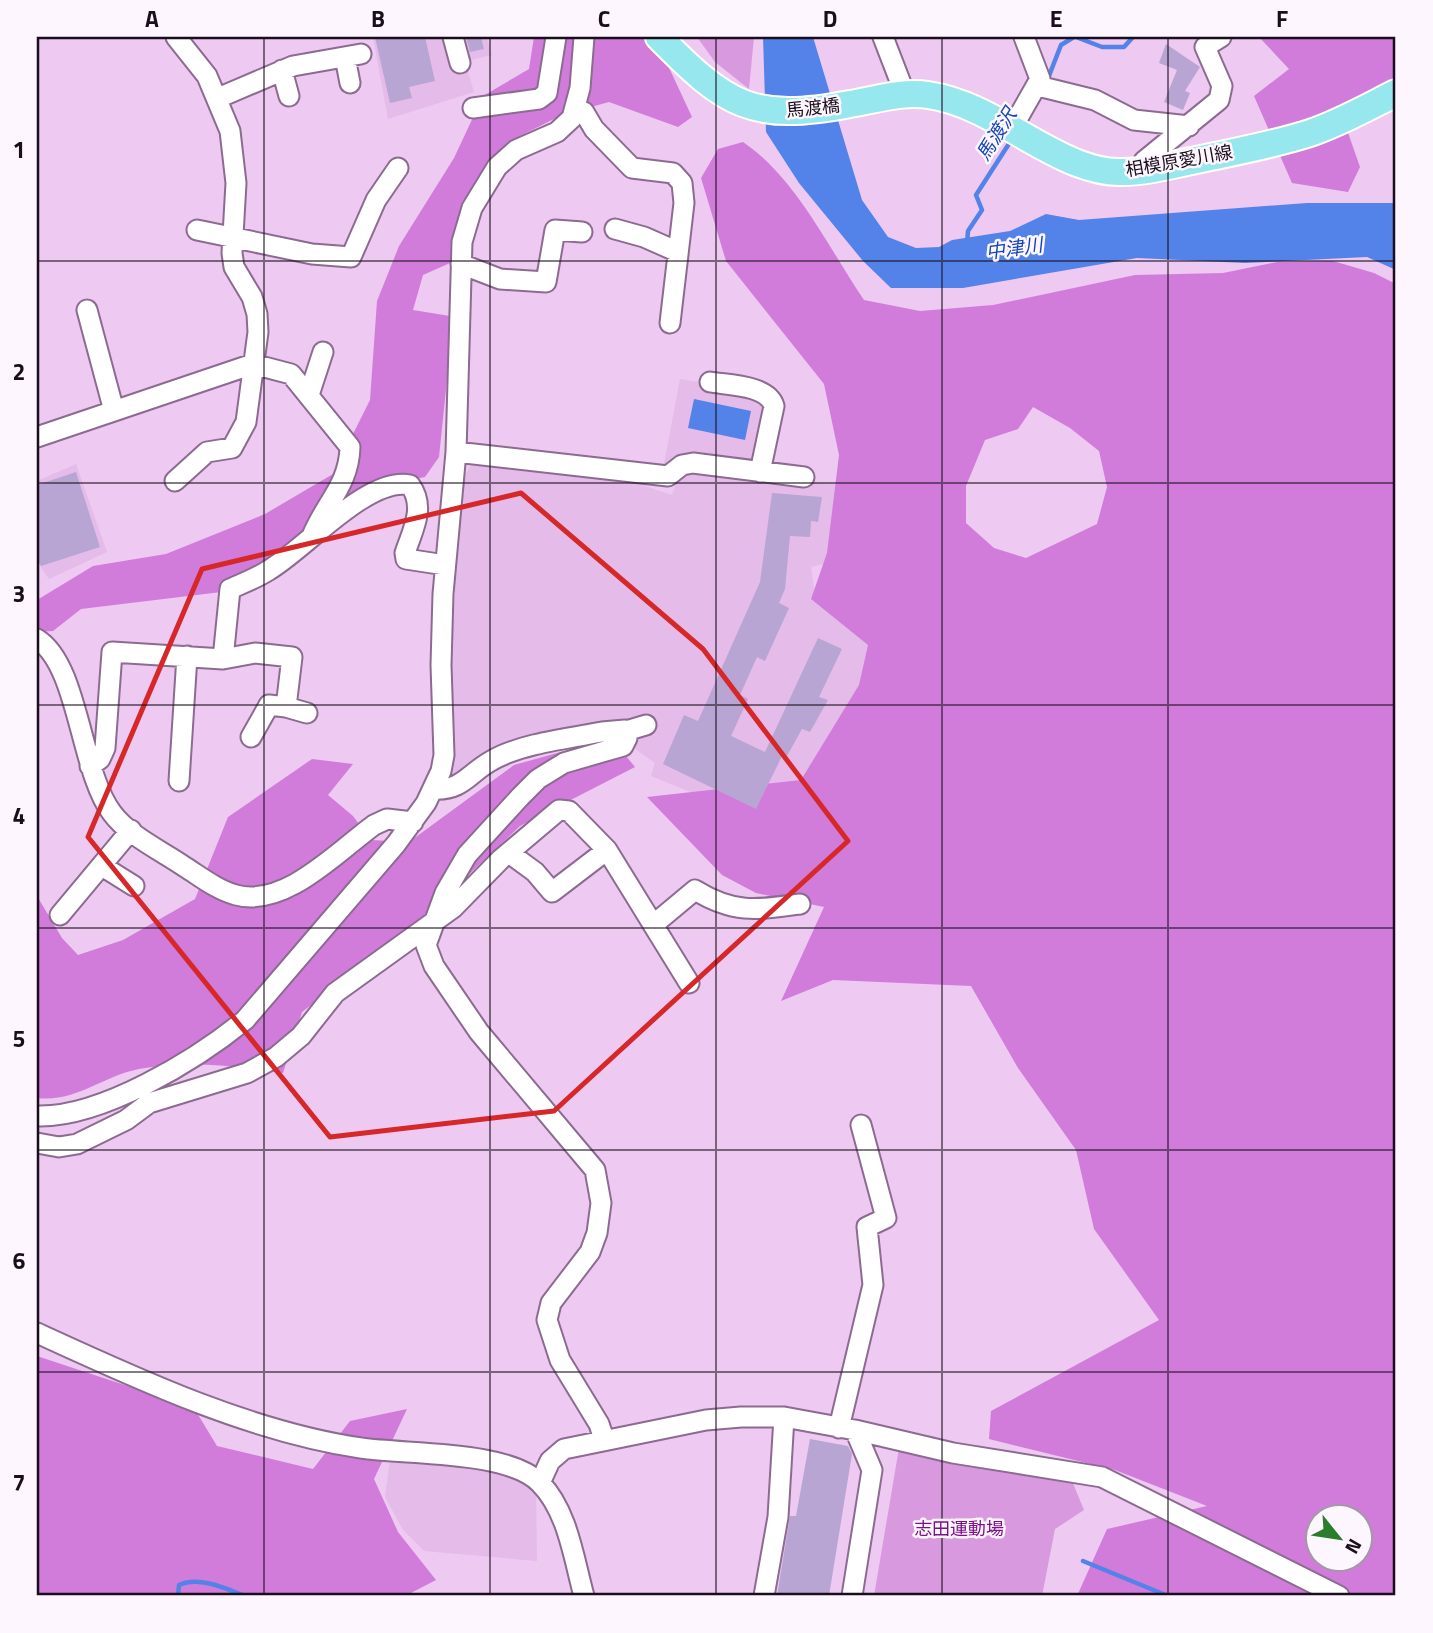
<svg xmlns="http://www.w3.org/2000/svg" width="1433" height="1633" font-family="'Titillium Web','Noto Sans JP',sans-serif">
<rect width="100%" height="100%" fill="#eec9f1"/>
<!-- built -->
<path fill="#e5bbe9" d="M373,37H487L492,55L465,61L474,92L388,119Z
M680,379L758,392L770,400L756,465L663,469Z
M477,463L645,481V486L672,495L680,474L690,472L836,484L831,562L811,567L814,588L873,629V665L776,827L651,776L655,763L634,748L635,721L449,782L454,755L450,682L461,483L470,466Z
M76,464L107,552L49,579L37,561V481Z
M390,1460L485,1468L516,1474L536,1486L537,1561L424,1551L403,1530L385,1497Z"/>
<!-- green -->
<path fill="#d899df" d="M697,37H754L749,89L715,62Z
M899,1448L1072,1481L1084,1510L1055,1529L1042,1596H874Z"/>
<!-- forest -->
<path fill="#d17cdb" fill-rule="evenodd" d="M534,37H645L665,59L692,117L678,127L609,102L562,115L510,141L462,202L450,263L423,275L413,310L450,316L452,331L439,457L425,477L360,489L307,550L246,589L81,609L53,631L37,632V600L93,566L166,554L265,514L333,474L370,400L377,301L399,246L454,158L483,96L529,69Z
M1259,37H1396V87L1346,127L1360,167L1348,192L1292,183L1254,96L1289,69Z
M743,142C796,178 828,247 864,300L920,311L993,305L1135,275L1223,273L1277,262L1333,261L1374,273L1396,284V1596H1077L1107,1529L1207,1506L1115,1470L989,1439L991,1411L1159,1320L1094,1229L1076,1150L1018,1068L971,986L833,980L781,1001L824,907L756,893L722,875L647,797L801,780L859,685L868,645L811,599L827,553L839,455L824,384L726,261L701,178L718,149ZM1033,407L1070,428L1099,451L1107,487L1097,524L1026,558L994,548L966,523V486L985,440L1018,429ZM1318,1518H1360V1560H1318Z
M611,738L635,767L520,826L422,919L302,1012L283,1073C235,1066 188,1060 139,1069C103,1076 74,1103 37,1098V896L62,938L78,955L123,940L195,899L228,817L312,759L353,764L328,795L353,816L371,840L409,842L514,765Z
M37,1356L194,1408L217,1446L313,1469L350,1421L407,1409L374,1479L398,1532L436,1580L405,1596H37Z"/>
<!-- water -->
<path fill="#5383e8" d="M763,37H813L862,200L888,237L916,248L939,247L952,240L1010,231L1046,214L1079,220L1307,203H1396V270L1367,257L1245,263L1137,258L963,288H891L863,261L799,183L766,132Z
M694,399L751,411L745,440L688,428Z"/>
<g fill="none" stroke-linecap="round" stroke-linejoin="round">
<!-- stream -->
<path stroke="#5383e8" stroke-width="4.5" d="M1076,37L1102,47H1124L1133,37
M1047,81L1061,45L1074,37
M967,243L968,231L982,210L976,195L1012,139
M1083,1561L1168,1596
M178,1596L179,1585C199,1576 225,1588 245,1596"/>
</g>
<!-- building -->
<path fill="#b8a5d3" d="M375,37H425L435,81L409,87L412,98L390,103Z
M466,37H481L484,49L470,52Z
M1166,44L1200,67L1185,91L1190,93L1183,110L1164,102L1177,70L1159,63Z
M76,472L100,547L41,566L37,559V485Z
M772,493L822,497L818,522L811,521L810,537L790,536L785,589L779,603L789,608L765,661L757,657L740,695L748,699L731,736L765,752L818,638L842,649L819,697L828,700L810,732L802,729L787,756L783,754L756,809L663,764L684,715L698,721L760,582Z
M810,1439L848,1446L852,1454L829,1596H777L790,1516H796Z"/>
<g fill="none" stroke-linecap="round" stroke-linejoin="round">
<!-- minor casing -->
<g stroke="#8c6b90" stroke-width="23">
<path id="minor" d="M453,37L460,63
M883,37L905,94
M345,57L350,83
M282,70L289,96
M1038,86L1095,100L1134,120L1189,126
M218,98L293,66L361,54
M473,108L539,99L547,93L556,37
M575,110L584,112L594,129L632,168L673,173L682,183L684,203L670,323
M1011,130L1040,79L1024,37
M1142,171L1144,161L1219,100L1222,86L1205,47L1221,37
M615,229L644,237L678,252
M197,230L312,254L351,257L376,200L398,168
M461,264L500,279L546,282L555,230L582,232
M87,310L114,411
M710,382C728,385 768,385 774,406L760,472
M309,395L323,352
M37,437L253,364L291,374L350,447C349,485 326,502 312,536
M456,452L668,476L682,465L693,463L804,477
M175,481L207,452L232,448L246,422L258,332L257,314L252,297L234,267L232,253L236,183L230,131L207,76L176,37
M37,639C79,665 80,771 112,813C129,836 162,851 185,867C201,877 217,890 236,895C285,908 337,852 374,825L387,819L413,822
M223,659L230,589C243,583 257,578 269,570C305,549 368,476 410,485C426,507 413,529 405,553L406,559L445,565
M626,731L646,725
M251,737L269,705L286,707
M90,766L100,759L105,748L112,652L223,659L255,653L292,657L286,707L307,713
M179,781L187,656
M434,789C462,791 469,773 491,761C519,744 570,738 602,732L625,730L627,738L623,746L564,763L538,779L520,797L467,855L445,893L426,945L434,966L479,1032L595,1170L601,1203L597,1233L590,1252L551,1303L547,1320L560,1360L599,1424L604,1439
M509,853L535,872L552,892L607,850
M102,866L134,886
M60,915L131,830
M653,925L695,890C734,914 757,910 800,904
M37,1116C101,1118 196,1060 245,1020L396,844L426,803L441,771L444,755L441,665L443,594L456,452L462,242L472,208L497,167L516,150L557,132L572,118L580,88L584,37
M37,1143L59,1147L77,1144L126,1120L149,1103L247,1073L276,1057L301,1036L335,993L453,908L501,859L559,810L569,811L607,850L689,983
M37,1333C137,1379 251,1432 361,1448C408,1455 507,1450 540,1483C568,1511 574,1560 584,1596
M839,1428L873,1285L867,1227L886,1218L861,1125
M540,1483L550,1461L564,1449L706,1420L741,1417H784L855,1430L953,1453L1102,1477L1339,1596
M764,1596L778,1517L784,1417
M852,1596L872,1470L855,1430"/>
</g>
<!-- major casing -->
<g stroke="#fff" stroke-width="30">
<path id="major" d="M659,37C726,105 752,123 850,104C875,100 902,91 928,95C983,103 1026,143 1077,163C1090,168 1104,172 1118,172C1144,173 1171,165 1196,160C1234,152 1273,145 1310,133C1340,123 1368,107 1396,93"/>
</g>
<!-- minor -->
<use href="#minor" stroke="#fff" stroke-width="19"/>
<!-- major -->
<use href="#major" stroke="#96e7ee" stroke-width="26"/>
</g>
<!-- marked area -->
<path fill="none" stroke="#d62828" stroke-width="5" stroke-linejoin="round" d="M521,493L703,649L848,841L554,1111L330,1137L88,837L202,569Z"/>
<!-- grid -->
<path fill="none" stroke="#1a0e1c" stroke-width="2" stroke-opacity="0.55" d="M264,37V1596M490,37V1596M716,37V1596M942,37V1596M1168,37V1596M37,261H1396M37,483H1396M37,705H1396M37,928H1396M37,1150H1396M37,1372H1396"/>
<g text-anchor="middle" stroke-width="5" stroke-linejoin="round" paint-order="stroke">
<!-- street labels -->
<g font-size="18" fill="#1a0e1c" stroke="#fdf6fe">
<text transform="translate(813 108) rotate(-6)" y="6">馬渡橋</text>
<text transform="translate(1179 161) rotate(-10)" y="6">相模原愛川線</text>
</g>
<!-- park labels -->
<g font-size="18" fill="#7d1189" stroke="#fdf6fe">
<text x="959" y="1535">志田運動場</text>
</g>
<!-- water labels -->
<g font-size="19" font-style="italic" fill="#1344b8" stroke="#fdf6fe">
<text transform="translate(996 134) rotate(-58)" y="7">馬渡沢</text>
<text transform="translate(1014 248) rotate(-8)" y="7">中津川</text>
</g>
</g>
<!-- border -->
<rect width="1433" height="1633" fill="none" stroke="#fdf6fe" stroke-width="77"/>
<!-- north arrow -->
<g transform="translate(1339 1538) rotate(120)"><circle r="33" fill="#fdf6fe" stroke="#a299a4" stroke-width="2"/>
<path d="M0-5L12 26L0 18L-12 26Z" fill="#2a7e2b"/>
<text y="-10" font-size="19" font-weight="bold" text-anchor="middle" fill="#1a0e1c">N</text>
</g>
<rect x="38" y="38" width="1356" height="1556" fill="none" stroke="#1a0e1c" stroke-width="2.5"/>
<g font-size="23" text-anchor="middle" font-weight="bold" fill="#1a0e1c">
<text x="152" y="27">A</text>
<text x="378" y="27">B</text>
<text x="604" y="27">C</text>
<text x="830" y="27">D</text>
<text x="1056" y="27">E</text>
<text x="1282" y="27">F</text>
<text x="19" y="158">1</text>
<text x="19" y="380">2</text>
<text x="19" y="602">3</text>
<text x="19" y="824">4</text>
<text x="19" y="1047">5</text>
<text x="19" y="1269">6</text>
<text x="19" y="1491">7</text>
</g>
</svg>
